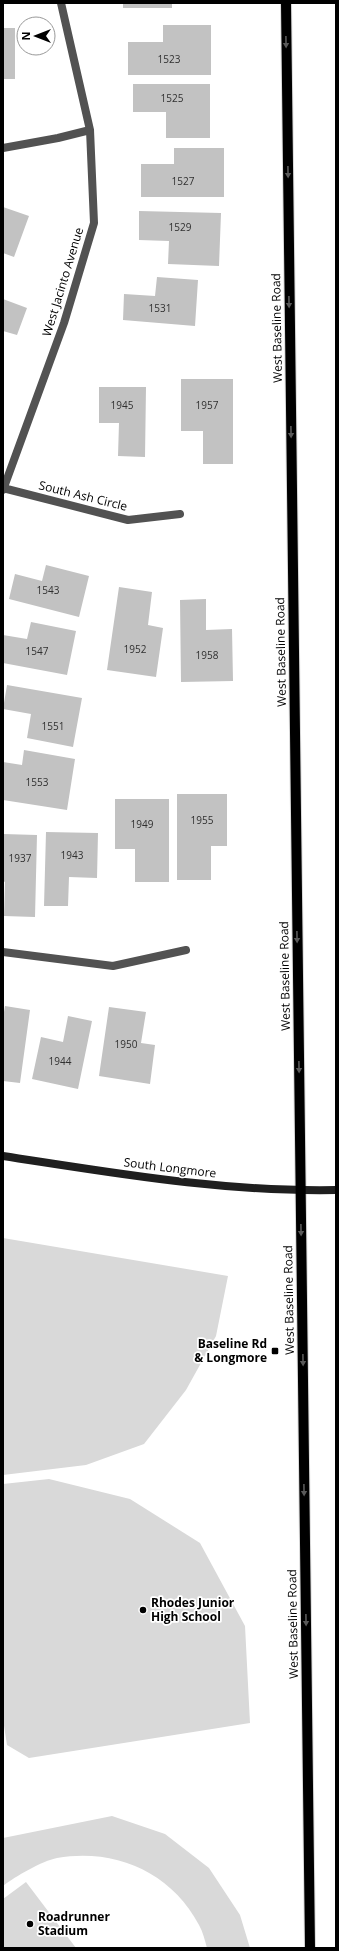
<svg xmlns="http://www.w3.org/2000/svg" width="339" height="1951" font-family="'Open Sans',sans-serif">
<rect width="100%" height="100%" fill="#fff"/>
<!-- green -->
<path fill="#d9d9d9" d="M3,1238L228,1276L216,1336L186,1390L144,1444L86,1465L3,1475Z
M49,1479L130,1499L200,1543L245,1626L250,1723L29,1758L7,1745L3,1719V1484Z
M112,1816L165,1834L209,1868L240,1915L250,1948H207C205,1941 203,1932 199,1925C171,1872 115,1848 57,1858C42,1861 16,1876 3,1886V1838Z
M26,1882L76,1948H3V1899Z"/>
<!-- building -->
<path fill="#c2c2c2" d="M123,3H172V8H123Z
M163,25H211V75H128V42H163Z
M3,28H15V79H3Z
M133,84H210V138H166V112H133Z
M174,148H224V197H141V164H174Z
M3,207L29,216L14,257L3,253Z
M139,211L221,213L219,266L168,264L169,241L139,240Z
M157,277L198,280L195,326L123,320L124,294L155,296Z
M3,299L27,308L17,335L3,331Z
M181,379H233V464H203V431H181Z
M99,387H146L145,457L118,456L119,423H99Z
M46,565L89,576L79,617L9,599L15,574L42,581Z
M119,587L152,592L148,625L163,628L156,677L107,670Z
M206,599V630L232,629L233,681L181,682L180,600Z
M31,622L76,631L67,675L3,663V635L27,639Z
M7,685L82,698L73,747L27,738L31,714L3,709Z
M24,750L75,759L67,810L3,800V762L22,765Z
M177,794H227V846H211V880H177Z
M115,799H169V882H135V849H115Z
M46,832L98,833L97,878L69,877L68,906H44Z
M3,834L37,835L35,917L4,916L5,882L3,881Z
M5,1006L30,1010L20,1083L3,1081V1018Z
M109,1007L146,1012L141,1043L155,1045L150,1084L99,1076Z
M68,1016L92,1021L78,1089L32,1079L41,1037L63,1042Z"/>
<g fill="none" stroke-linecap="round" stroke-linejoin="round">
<!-- primary casing -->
<g stroke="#dbdbdb" stroke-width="12">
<path id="primary" d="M286,3L310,1948"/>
</g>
<!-- street -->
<path stroke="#525252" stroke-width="8" d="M3,148L58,138L90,130
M3,488L128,520L180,514
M3,490L64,323L94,223L90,130L61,3
M3,952L113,966L186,950"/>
<!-- secondary -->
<path stroke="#1f1f1f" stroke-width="8" d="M3,1156C115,1173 222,1192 336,1190"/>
<!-- primary -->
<use href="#primary" stroke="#000" stroke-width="10"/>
</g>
<!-- one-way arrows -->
<defs><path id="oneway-solid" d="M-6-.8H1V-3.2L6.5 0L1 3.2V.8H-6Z"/></defs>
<g fill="#595959">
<use href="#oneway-solid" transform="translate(286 42) rotate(89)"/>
<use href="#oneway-solid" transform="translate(288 172) rotate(89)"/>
<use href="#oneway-solid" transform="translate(289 302) rotate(89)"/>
<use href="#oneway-solid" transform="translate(291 432) rotate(89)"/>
<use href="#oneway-solid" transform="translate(297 937) rotate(89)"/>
<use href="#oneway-solid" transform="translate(299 1067) rotate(89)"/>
<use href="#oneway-solid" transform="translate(301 1230) rotate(89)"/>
<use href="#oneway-solid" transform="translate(303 1360) rotate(89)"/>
<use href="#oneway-solid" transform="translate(304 1490) rotate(89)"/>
<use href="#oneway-solid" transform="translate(306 1620) rotate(89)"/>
</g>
<!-- markers -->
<g fill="#000" stroke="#fff" stroke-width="1.5">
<rect x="271" y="1347" width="8" height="8" rx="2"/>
<circle cx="143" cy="1610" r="4"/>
<circle cx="30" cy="1924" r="4"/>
</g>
<g text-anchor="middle" stroke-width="3.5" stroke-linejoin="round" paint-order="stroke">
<!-- number labels -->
<g font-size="10" fill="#303030">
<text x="169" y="63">1523</text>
<text x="172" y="102">1525</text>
<text x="183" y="185">1527</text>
<text x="180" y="231">1529</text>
<text x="160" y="312">1531</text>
<text x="122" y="409">1945</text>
<text x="207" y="409">1957</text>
<text x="48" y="594">1543</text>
<text x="135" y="653">1952</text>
<text x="37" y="655">1547</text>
<text x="207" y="659">1958</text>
<text x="53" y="730">1551</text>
<text x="37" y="786">1553</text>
<text x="202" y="824">1955</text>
<text x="142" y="828">1949</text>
<text x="72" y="859">1943</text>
<text x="20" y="862">1937</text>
<text x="126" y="1048">1950</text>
<text x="60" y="1065">1944</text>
</g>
<!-- street labels -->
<g font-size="12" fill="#000" stroke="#fff">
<text transform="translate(63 282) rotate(-73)" y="4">West Jacinto Avenue</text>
<text transform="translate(277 328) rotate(-91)" y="4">West Baseline Road</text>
<text transform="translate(83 496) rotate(14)" y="4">South Ash Circle</text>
<text transform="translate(281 652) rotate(-91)" y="4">West Baseline Road</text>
<text transform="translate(285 976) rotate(-91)" y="4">West Baseline Road</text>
<text transform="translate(170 1168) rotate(7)" y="4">South Longmore</text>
<text transform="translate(289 1300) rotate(-91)" y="4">West Baseline Road</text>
<text transform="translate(293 1624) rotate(-91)" y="4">West Baseline Road</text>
</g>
<!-- poi labels -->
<g font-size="12" font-weight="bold" fill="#000" stroke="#fff" text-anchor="start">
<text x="267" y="1348" text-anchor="end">Baseline Rd<tspan x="267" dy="14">&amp; Longmore</tspan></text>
<text x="151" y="1607">Rhodes Junior<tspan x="151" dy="14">High School</tspan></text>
<text x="38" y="1921">Roadrunner<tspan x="38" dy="14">Stadium</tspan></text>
</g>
</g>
<!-- border -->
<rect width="339" height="1951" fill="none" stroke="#000000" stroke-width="8"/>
<!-- north arrow -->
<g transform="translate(36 36) rotate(270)"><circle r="19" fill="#ffffff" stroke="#999999"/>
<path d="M0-3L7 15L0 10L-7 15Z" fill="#000000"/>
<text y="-6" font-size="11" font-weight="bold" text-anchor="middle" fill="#000000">N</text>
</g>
</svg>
